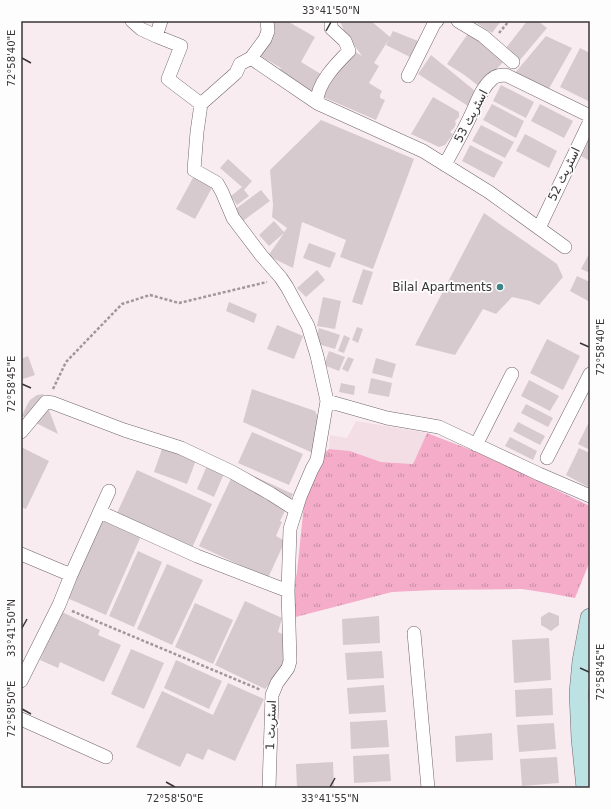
<svg xmlns="http://www.w3.org/2000/svg" width="611" height="809" font-family="'DejaVu Sans','Noto Naskh Arabic',sans-serif">
<defs>
<pattern id="grass-tufts" width="24" height="20" patternUnits="userSpaceOnUse"><rect width="24" height="20" fill="#f4acc9"/><path d="M3 7l-1-3M5 7V3M7 7l1-3M15 17l-1-3M17 17v-4M19 17l1-3" fill="none" stroke="#c78da4"/></pattern>
</defs>
<rect width="100%" height="100%" fill="#f9ecf1"/>
<!-- built -->
<path fill="#f3dee5" d="M356,421L427,433L413,464L381,462L350,451L329,449L330,435L347,438Z"/>
<!-- grass -->
<path fill="url(#grass-tufts)" d="M427,433L479,453L590,506V561L575,598L548,593L522,589L434,590L392,592L288,619L297,572L305,494L324,453L329,449L350,451L381,462L413,464Z"/>
<!-- building -->
<path fill="#d6cace" d="M270,21H287L315,37L301,62L326,77L316,95L278,73L281,68L262,57L260,55Z
M340,21H371L390,37L393,31L418,41L410,57L386,45L389,39L374,63L379,66L369,83L382,91L380,95V98L385,100L376,120L323,97L332,75L352,50L362,56L344,31Z
M474,21H501L492,33Z
M527,21H538L547,28L520,60L506,48Z
M469,32L484,44L503,62L480,87L463,74L447,64Z
M546,36L572,48L543,99L509,80Z
M580,48L590,53V102L560,87Z
M431,55L480,95L468,106L418,74Z
M501,85L534,102L526,118L493,101Z
M433,97L459,112V117L455,121L456,124L454,128L450,132L453,134L445,145L439,147L411,134Z
M492,104L524,121L516,138L483,120Z
M540,104L573,121L564,138L531,121Z
M321,120L414,159L373,269L340,257L346,240L302,222L293,268L268,256L284,233L269,246L259,235L274,221L284,232L287,228L272,217L273,205L270,170Z
M481,125L514,142L505,158L472,141Z
M525,134L557,151L549,168L516,151Z
M590,139V161L581,156Z
M470,145L503,162L494,178L462,161Z
M228,159L252,181L244,190L249,196L237,205L231,196L242,187L220,168Z
M194,176L213,186L195,219L176,209Z
M261,190L270,201L243,221L234,210Z
M484,213L557,264L563,277L539,305L530,301L512,297L496,314L483,309L455,355L415,345Z
M309,243L336,253L330,268L303,258Z
M590,252V273L581,269Z
M363,269L373,272L362,305L352,302Z
M317,270L325,280L306,297L297,288Z
M577,276L590,282V302L570,291Z
M323,297L341,301L335,329L317,326Z
M229,302L257,314L254,323L226,311Z
M277,325L303,336L294,359L267,349Z
M357,327L363,329L358,343L352,340Z
M319,328L340,335L335,349L315,343Z
M344,335L350,338L344,353L338,351Z
M547,339L580,356L563,390L530,373Z
M329,351L345,357L339,371L324,365Z
M28,356L35,375L23,379L21,384V359Z
M348,357L354,359L348,372L342,369Z
M376,358L396,364L392,378L372,373Z
M371,378L392,383L389,397L368,393Z
M529,380L559,396L550,411L521,396Z
M341,383L355,386L354,395L339,392Z
M252,389L315,411L318,417L313,453L243,422Z
M43,394L58,434L22,416L26,407L30,400L37,395Z
M526,404L553,418L548,427L521,413Z
M590,420V450L578,444Z
M518,422L545,436L540,445L513,431Z
M252,432L303,454L289,485L238,463Z
M510,437L537,451L533,460L505,446Z
M164,443L198,455L187,484L154,472Z
M21,447L49,461L26,509L21,507Z
M579,448L590,453V488L566,475Z
M209,461L226,469L214,497L197,489Z
M236,468L293,494L280,521L282,522L276,536L285,541L268,578L199,546Z
M137,470L212,504L192,548L117,513Z
M101,519L141,536L106,615L67,598Z
M138,551L162,562L134,627L109,616Z
M167,564L203,580L172,645L137,629Z
M245,601L282,618L278,632L285,635L284,666L265,689L215,665Z
M195,603L233,620L213,664L175,647Z
M62,612L100,630L98,635L121,645L104,682L60,662L58,668L40,660Z
M549,612L559,616V625L551,631L541,625V617Z
M379,616L380,643L343,645L342,619Z
M549,638L551,680L514,683L512,640Z
M131,649L164,663L144,709L111,694Z
M382,651L384,678L347,680L345,653Z
M176,660L222,681L209,709L164,688Z
M228,683L264,699L235,761L208,749L203,760L187,753L180,767L136,747L162,691L213,715Z
M384,685L386,712L349,714L347,688Z
M552,688L553,715L516,717L515,690Z
M387,720L389,747L351,749L350,722Z
M554,723L556,749L519,752L517,725Z
M492,733L493,760L456,762L455,736Z
M389,754L391,781L354,783L353,756Z
M557,757L559,783L522,786L520,759Z
M333,762L334,788H297L296,764Z"/>
<g fill="none" stroke-linecap="round" stroke-linejoin="round">
<!-- street casing -->
<g stroke="#706669" stroke-width="14">
<path id="street" d="M132,21L141,29L156,36
M161,21L156,36L181,46L168,79L201,104
M267,21L268,31L265,39L251,58L240,64L236,73L201,104L197,132L194,170L217,183L222,192L233,218L261,255L281,278L287,287L308,326L317,356L327,401L317,460L312,469L300,497L290,529L288,591L290,661L288,668L277,683L272,695L269,788
M458,21L483,36L513,62
M251,58L317,103L423,151L489,192L565,247
M408,76L434,24L437,21
M317,103C316,84 337,63 349,51L345,41L331,28V21
M445,165C453,149 462,134 470,117C476,105 481,88 492,79C496,75 501,75 506,75L590,116
M539,228L590,121
M327,401L387,418L439,427L539,474L590,496
M21,432L46,402L53,403L124,430L181,448L232,472L271,494L296,510
M476,445L512,374
M547,458L590,374
M100,512L197,556L288,591
M21,554L71,575L59,605L21,681
M71,575L109,491
M414,633L428,788
M21,719L106,757"/>
</g>
<!-- secondary casing -->
<g stroke="#706669" stroke-width="20">
<path id="secondary" d="M586,788L581,739L579,693L582,661L590,618"/>
</g>
<!-- path -->
<path stroke="#a0979a" stroke-width="2.5" stroke-dasharray="3 2" stroke-linecap="butt" d="M499,33L509,21
M53,389L66,362L122,304L150,295L179,303L267,282
M72,611L108,626L261,690"/>
<!-- street -->
<use href="#street" stroke="#fff" stroke-width="13"/>
<!-- secondary -->
<use href="#secondary" stroke="#bce2e3" stroke-width="19"/>
</g>
<!-- ticks -->
<path fill="none" stroke="#3a3537" stroke-width="1.5" d="M326,31L331,22M22,58L31,63M580,343L589,347M22,384L31,388M22,628L27,619M580,668L589,672M22,709L31,714M166,782L175,787M330,787L335,778"/>
<!-- markers -->
<circle fill="#3c8487" stroke="#fdfdfd" stroke-width="1.5" cx="500" cy="287" r="4"/>
<g text-anchor="middle" stroke-width="3.5" stroke-linejoin="round" paint-order="stroke">
<!-- street labels -->
<g font-size="12" fill="#3a3537" stroke="#fdfdfd">
<text transform="translate(471 116) rotate(-62)" y="4">اسٹریٹ 53</text>
<text transform="translate(564 174) rotate(-64)" y="4">اسٹریٹ 52</text>
<text transform="translate(271 725) rotate(-88)" y="4">اسٹریٹ 1</text>
</g>
<!-- poi labels -->
<g font-size="12" fill="#3a3537" stroke="#fdfdfd" text-anchor="end">
<text x="492" y="291">Bilal Apartments</text>
</g>
</g>
<!-- border -->
<rect width="611" height="809" fill="none" stroke="#fdfdfd" stroke-width="44"/>
<rect x="22" y="22" width="567" height="765" fill="none" stroke="#3a3537" stroke-width="1.5"/>
<g font-size="10" text-anchor="middle" fill="#3a3537">
<text x="331" y="14">33°41'50"N</text>
<text transform="translate(11 58) rotate(-90)" y="4">72°58'40"E</text>
<text transform="translate(600 347) rotate(-90)" y="4">72°58'40"E</text>
<text transform="translate(11 384) rotate(-90)" y="4">72°58'45"E</text>
<text transform="translate(11 628) rotate(-90)" y="4">33°41'50"N</text>
<text transform="translate(600 672) rotate(-90)" y="4">72°58'45"E</text>
<text transform="translate(11 709) rotate(-90)" y="4">72°58'50"E</text>
<text x="175" y="802">72°58'50"E</text>
<text x="330" y="802">33°41'55"N</text>
</g>
</svg>
